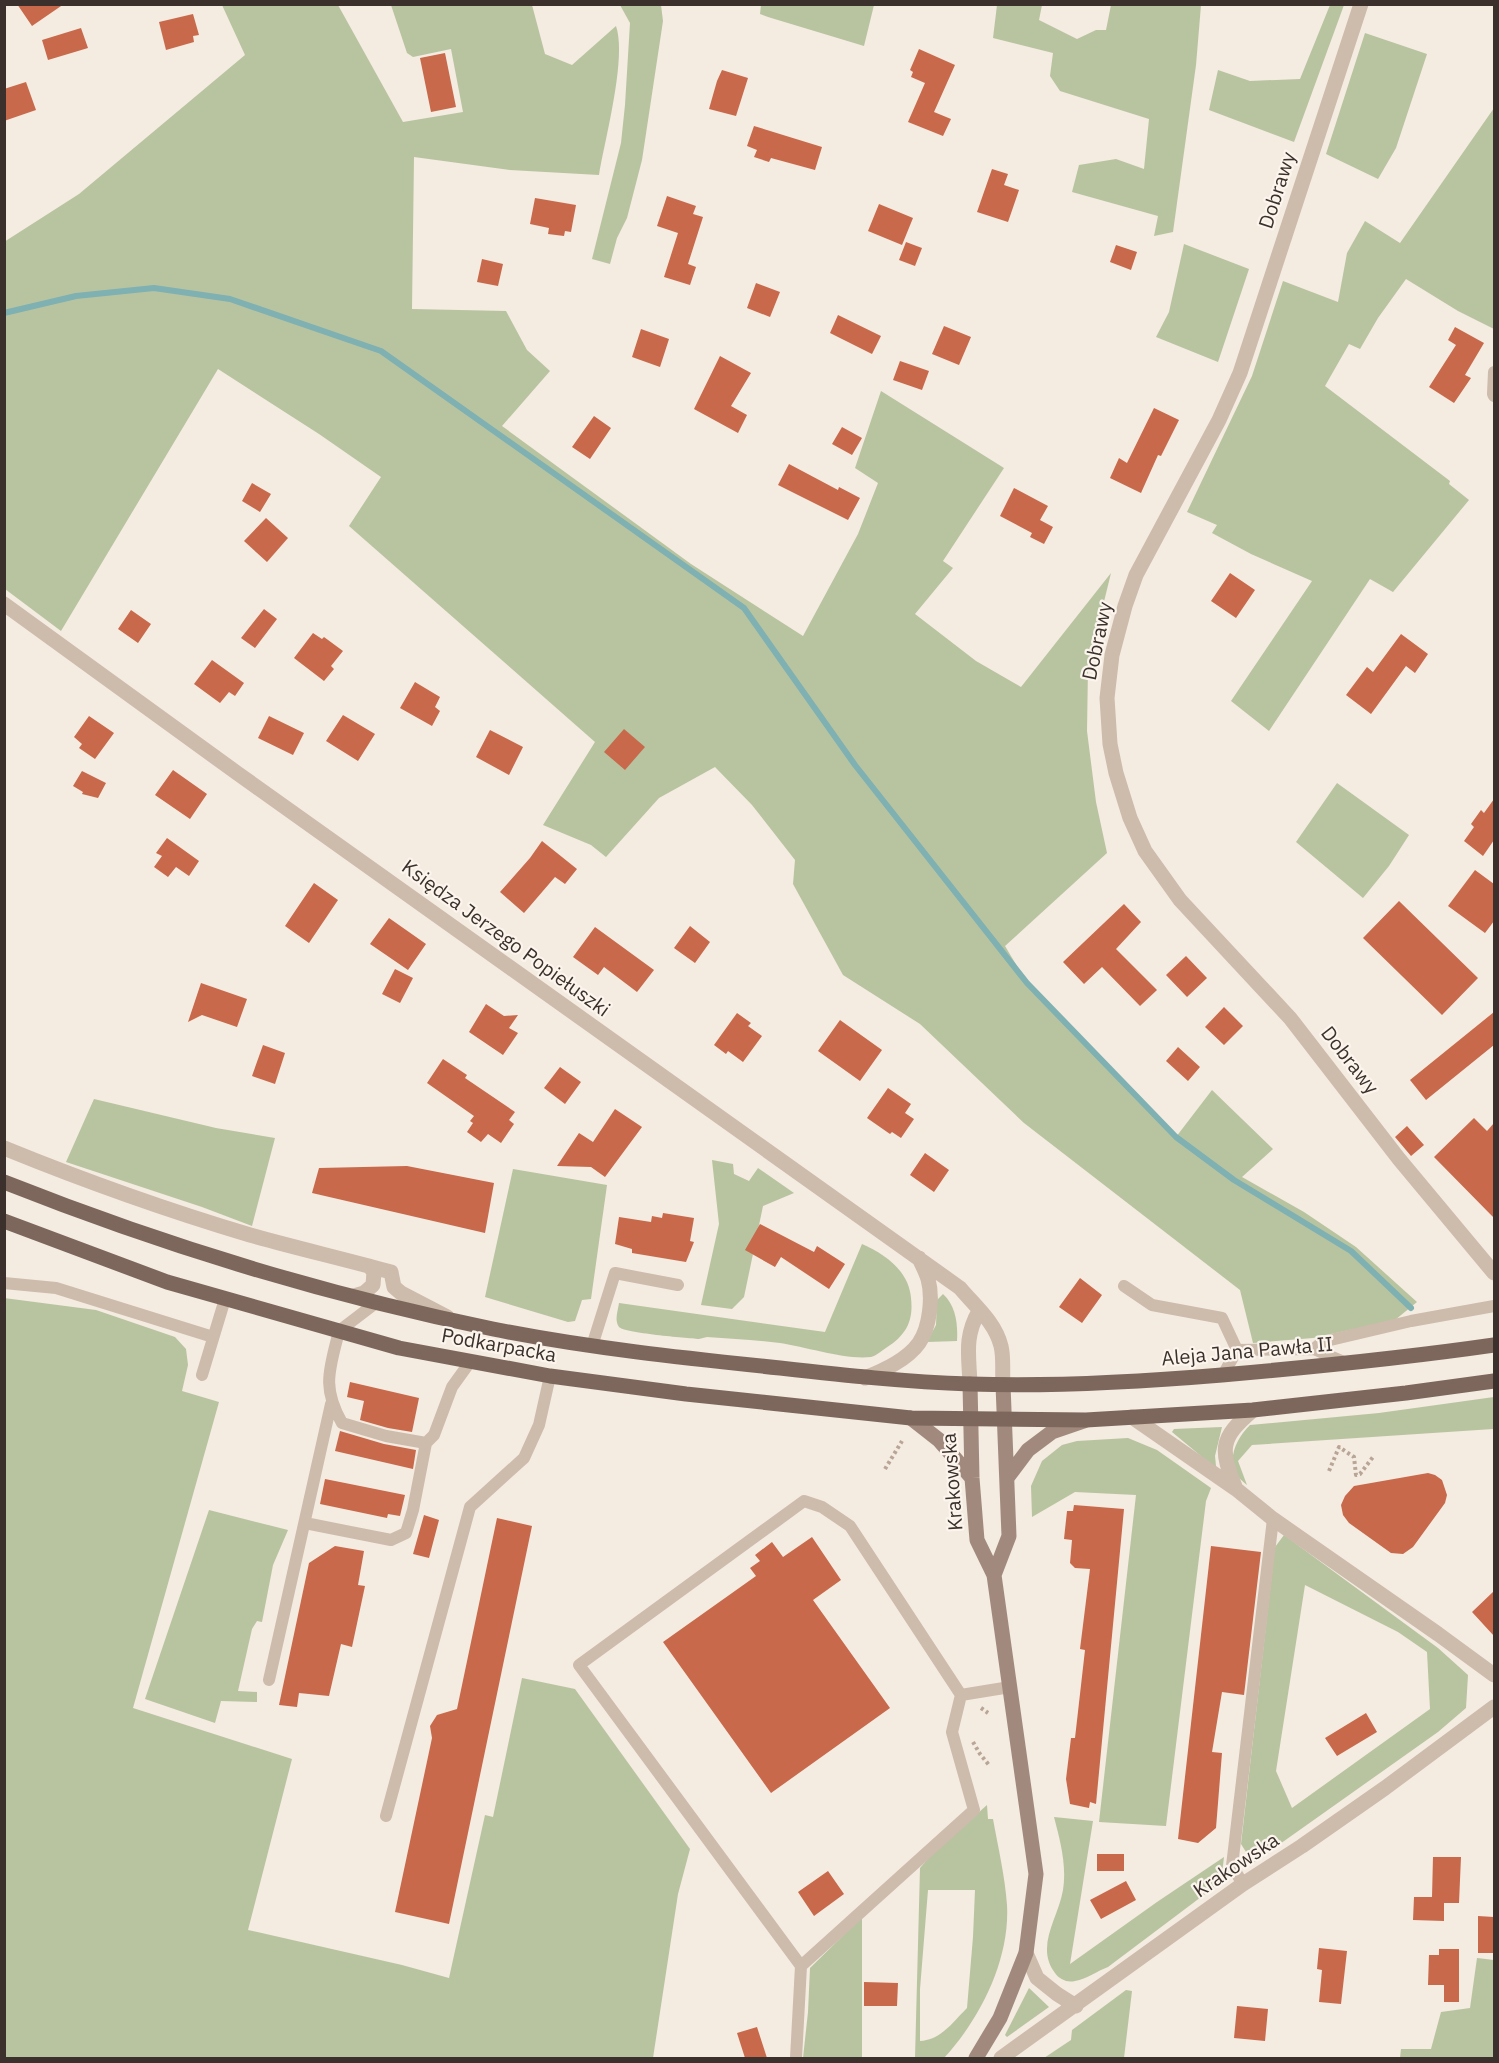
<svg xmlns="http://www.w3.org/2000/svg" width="1499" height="2063" font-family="'IBM Plex Sans',sans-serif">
<rect width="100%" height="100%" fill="#f4ebe1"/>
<!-- green -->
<path fill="#b8c4a0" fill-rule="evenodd" d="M222,5H338L403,122L463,112L451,49L413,57L407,53L391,5H532L545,54L572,65L616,26C627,58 605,139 599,175L510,170L414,157L412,309L506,311L527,350L550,371L502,426L691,564L803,636L858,534L878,483L855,468L881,391L1004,468L943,561L953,568L915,614L976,661L1021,687L1111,573L1088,667L1087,731L1096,802L1107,853L1005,946L1027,983L1176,1137L1212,1090L1273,1149L1242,1177L1304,1212L1356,1247L1417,1302L1395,1320L1313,1338L1253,1343L1240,1290L1024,1123L920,1024L843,975L793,884L795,860L752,805L715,767L659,798L606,857L591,845L543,825L595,742L349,526L381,477L319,434L218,369L61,631L5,589L4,242L79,194L245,55Z
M620,5H661L663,21L642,160L627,218L617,238L610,264L592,259L621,143L625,105L630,23Z
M761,5V4L874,5L864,46L768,17L760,14Z
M997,5H1042L1039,20L1077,39L1096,30H1106L1111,5H1201L1196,65L1173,232L1154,236L1158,216L1072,192L1079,165L1116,159L1144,169L1149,119L1060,91L1050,76L1053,53L993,38Z
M1330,5H1344L1294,142L1209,110L1218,70L1250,81L1300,79Z
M1365,33L1427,54L1396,148L1378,179L1326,154Z
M1494,108V329L1458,311L1406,279L1378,318L1360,349L1349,344L1325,386L1450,481L1449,484L1469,500L1393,592L1370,579L1269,731L1231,701L1312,581L1251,554L1212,533L1217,525L1187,512L1252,376L1283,281L1338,302L1347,253L1365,221L1400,243Z
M1184,244L1249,269L1218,362L1156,337L1169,312Z
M1337,783L1409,835L1389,866L1363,898L1296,842Z
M94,1099L216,1128L275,1138L252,1226L202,1207L66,1162Z
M712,1160L733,1164L734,1174L749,1181L758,1168L794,1193L763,1206L744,1297L732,1309L701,1305L719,1224Z
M513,1169L607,1185L591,1299L582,1300L575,1321L568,1322L485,1297Z
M862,1244C885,1254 909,1271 911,1298C914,1324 904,1337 883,1350C879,1353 875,1356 871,1357C845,1360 807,1347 780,1343C756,1340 732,1339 707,1337L699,1339C687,1338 624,1333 619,1327C614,1320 618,1311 619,1303L825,1332Z
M943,1294C956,1306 958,1324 957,1341L927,1342L936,1325L937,1300Z
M4,1298L96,1310L175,1337L186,1349L188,1365L182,1391L219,1402L133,1708L292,1759L248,1930L402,1965L449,1978L485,1815L493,1817L522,1678L575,1689L690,1849L678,1894L653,2058H5Z
M1494,1397V1430L1493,1429L1252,1445L1238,1461L1247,1485C1223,1468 1233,1442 1250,1425L1379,1413Z
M1222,1427L1215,1456L1216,1466H1213L1172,1432L1174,1429Z
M1128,1438L1157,1450L1211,1488L1206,1501L1166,1826L1099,1822L1136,1495L1075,1492L1032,1517L1031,1486L1042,1461L1062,1445L1077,1441Z
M209,1510L288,1530L273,1565L262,1622L257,1621L252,1629L238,1691L257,1692V1702L221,1701L215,1723L145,1699Z
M1284,1535L1438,1648L1468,1675L1466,1708L1438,1732L1253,1863L1241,1844L1275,1547ZM1305,1585L1398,1632L1427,1652L1430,1709L1292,1808L1276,1771Z
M987,1805L988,1819H993C998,1847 1005,1876 1007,1905C1010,1960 980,2019 944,2058H915L920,1868L932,1854ZM928,1890H975L973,1937L967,2008C953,2022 941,2040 920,2041V1989Z
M1054,1817L1093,1821L1070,1964L1157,1902L1224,1857L1221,1882L1108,1967C1097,1971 1087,1979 1075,1981C1067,1983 1059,1979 1055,1973C1035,1946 1058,1919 1063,1890C1067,1865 1060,1840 1054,1817Z
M862,1917V2058H803L808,2012L810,1968Z
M1477,1958L1494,1960V2058H1400L1401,2049H1431L1441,2012L1470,2008Z
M1029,1988L1049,2007L1007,2037L1005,2035Z
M1126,1990L1132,1991L1124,2058H1044L1071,2040L1072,2030Z"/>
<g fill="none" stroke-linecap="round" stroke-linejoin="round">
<!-- stream -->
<path stroke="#7fb0b2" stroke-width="6" d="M4,313L76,296L154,288L230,299L381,351L744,608L855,765L1027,983L1176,1137L1234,1180L1351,1251L1411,1308"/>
</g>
<!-- building -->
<path fill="#c8694b" d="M17,4H64L32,26Z
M193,14L199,35L193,36L194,42L166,50L159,22Z
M81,28L88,48L48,60L42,40Z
M919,49L955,65L934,112L951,119L943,136L908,122L925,83L911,77L913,72L910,70Z
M445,53L456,107L431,112L420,58Z
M722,70L748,78L736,116L709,109L717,81Z
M26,82L36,110L4,121V89Z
M754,126L822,147L815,170L771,158L769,162L754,157L757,150L747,146Z
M992,169L1008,174L1004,185L1019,190L1008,222L977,212Z
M667,196L696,206L693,214L703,217L688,264L696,267L690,285L664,277L678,233L657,226Z
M535,198L576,205L571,232L565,231L564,236L548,234L549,228L530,224Z
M879,204L913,218L902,245L868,231Z
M906,242L922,248L915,266L899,260Z
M1116,245L1137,252L1131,270L1110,262Z
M482,259L503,264L498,286L477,282Z
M756,283L780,292L770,317L747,308Z
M838,315L881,336L872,354L830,333Z
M944,326L971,337L959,365L932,354Z
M1455,327L1484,343L1465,375L1471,378L1454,403L1429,387L1456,345L1448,340Z
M641,329L669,339L660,367L632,357Z
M720,356L751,373L731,406L747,415L738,433L694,409Z
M900,361L929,371L922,390L893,380Z
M1154,408L1179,420L1161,456L1158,455L1141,493L1110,478L1119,458L1127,463Z
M594,416L611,428L590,459L572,447Z
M842,427L862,438L852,455L832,444Z
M789,464L838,490L839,487L860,498L848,520L778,485Z
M252,483L271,494L260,512L242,501Z
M1014,488L1048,506L1040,520L1053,527L1044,544L1030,537L1032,533L1000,516Z
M266,518L288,538L267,562L244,541Z
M1230,573L1255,590L1236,618L1211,601Z
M264,609L277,619L255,648L241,638Z
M131,610L151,624L138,643L118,629Z
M313,633L322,639L324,637L343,651L331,666L334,669L324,681L294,658Z
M1401,634L1428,654L1415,673L1406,666L1371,714L1346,695L1367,667L1373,672Z
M212,660L244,683L235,696L229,692L220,703L194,684Z
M415,682L440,697L435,707L440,711L432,726L400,708Z
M343,715L375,734L358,761L326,741Z
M89,716L114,733L95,759L79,748L82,744L74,737Z
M269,716L304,733L293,755L258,738Z
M624,729L645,747L625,770L604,752Z
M490,730L523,747L509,775L476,757Z
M173,770L207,794L190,819L155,795Z
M82,771L106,783L98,798L82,794L83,792L73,786Z
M1494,799V840L1483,856L1464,841L1474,827L1471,824L1481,810L1484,813Z
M167,838L199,861L189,876L176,867L168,877L154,867L162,856L156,853Z
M542,841L577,869L565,884L555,877L524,913L500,892L530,858Z
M1475,870L1494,884V921L1485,933L1448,906Z
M314,883L338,900L309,943L285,926Z
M1399,901L1478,978L1442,1015L1363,938Z
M1124,904L1141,922L1116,949L1157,990L1140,1006L1102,967L1084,984L1063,962Z
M389,918L426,944L408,970L370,944Z
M690,926L710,942L695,963L674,948Z
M595,927L654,970L637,992L604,967L598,975L573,957Z
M1186,956L1207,978L1187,997L1166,975Z
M395,969L413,978L400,1003L382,994Z
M201,983L247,999L237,1027L202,1015L188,1022Z
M486,1004L504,1016L518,1015L509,1028L518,1033L503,1055L469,1032Z
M1224,1007L1243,1026L1224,1045L1205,1027Z
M1494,1012V1045L1426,1100L1410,1080Z
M737,1013L751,1023L748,1026L762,1036L743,1062L728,1051L726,1054L714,1045Z
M840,1020L882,1050L860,1081L818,1051Z
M263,1045L285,1053L275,1084L252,1076Z
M1178,1047L1200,1067L1188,1081L1166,1061Z
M443,1059L467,1075L465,1078L515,1112L509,1120L514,1124L501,1143L488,1134L481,1142L467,1132L473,1123L470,1121L474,1116L427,1083Z
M560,1067L581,1082L565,1104L544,1088Z
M888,1088L911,1104L905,1113L914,1119L901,1138L892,1132L890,1134L867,1118Z
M615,1109L642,1127L605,1177L591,1167L557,1166L579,1133L593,1142Z
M1474,1118L1487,1131L1494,1123V1218L1434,1157Z
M1407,1126L1424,1145L1411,1156L1395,1137Z
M925,1153L949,1170L934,1192L910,1175Z
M407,1166L494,1183L485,1233L312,1193L319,1168Z
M663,1213L694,1218L690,1241L694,1242L686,1262L632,1253V1249L615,1244L619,1217L651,1222L652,1216L662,1218Z
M760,1224L814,1252L817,1246L845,1264L829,1289L781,1257L775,1267L745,1250Z
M1080,1278L1102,1295L1082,1323L1059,1307Z
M350,1382L419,1398L412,1432L388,1428L360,1420L364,1401L347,1397Z
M340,1431L384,1444L416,1450L413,1469L335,1451Z
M1428,1473L1435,1475L1442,1480L1447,1495L1445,1503L1413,1547L1403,1554L1391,1553L1349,1523L1343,1515L1341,1505L1345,1496L1354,1486Z
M325,1479L405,1495L400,1516L388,1514L387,1518L320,1504Z
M1074,1505L1124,1509L1096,1804L1090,1802L1089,1808L1070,1804L1066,1779L1071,1738H1075L1085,1650L1080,1649L1090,1569L1075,1568L1070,1563L1072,1540L1064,1539L1067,1511H1073Z
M424,1515L439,1520L429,1558L413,1554Z
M497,1518L532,1526L449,1924L395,1912L432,1738L430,1726L437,1715L457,1709Z
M812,1537L841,1580L813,1600L890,1708L771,1793L663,1642L756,1576L750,1568L760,1561L755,1555L772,1542L783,1557Z
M335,1546L364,1551L358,1585L365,1586L352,1647L341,1644L329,1696L299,1693L297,1707L279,1705L309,1563Z
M1211,1546L1261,1552L1244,1695L1222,1692L1212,1752L1222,1753L1216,1828L1198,1843L1178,1839Z
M1494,1591V1636L1472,1612Z
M1366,1713L1377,1732L1337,1756L1325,1738Z
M1097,1854H1124V1871H1097Z
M1433,1857H1461L1459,1903H1444V1921L1413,1920L1414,1897H1432Z
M828,1871L844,1894L814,1916L798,1892Z
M1126,1881L1136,1900L1101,1919L1090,1900Z
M1478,1916L1494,1917V1953H1478Z
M1319,1948L1347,1951L1341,2004L1319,2002L1322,1970L1317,1969Z
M1439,1949H1459V2002H1444V1985H1428L1429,1955H1439Z
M864,1982L898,1983L897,2006H864Z
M1237,2006L1268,2009L1265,2041L1234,2038Z
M757,2027L767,2058H745L737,2033Z"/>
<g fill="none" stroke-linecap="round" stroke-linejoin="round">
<!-- path -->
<path stroke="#b9a596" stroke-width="4" stroke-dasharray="3 3" stroke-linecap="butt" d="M885,1469L902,1441
M1329,1471L1339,1447L1354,1457L1356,1475L1360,1474L1373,1457
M981,1708L988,1713
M973,1742L980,1754L989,1765"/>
<!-- service -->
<path stroke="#cdbbac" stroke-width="12" d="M1494,372L1493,394L1494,396
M4,1283L56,1288L213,1337
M1124,1286L1152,1305L1222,1318L1237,1350L1314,1349L1322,1342L1411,1321L1494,1306
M377,1302L339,1331C330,1369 321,1386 342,1423L386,1436L426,1443L434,1435L452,1387L470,1362
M592,1346L615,1273L678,1285
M1314,1349L1346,1363
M202,1375L225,1299
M1223,1375L1237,1350
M305,1523L391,1540L406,1533L413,1510L426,1443
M269,1680L331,1404
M386,1816L470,1507L524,1458L539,1425L550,1376
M1243,1884L1232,1866L1273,1519
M801,1966L579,1665L804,1501L822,1507L850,1526L961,1695L1010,1687
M796,2058L801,1966L974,1810L952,1732L961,1695"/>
<!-- minor -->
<path stroke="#cdbbac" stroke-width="15" d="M1361,4L1240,373L1219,420L1136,575L1125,606L1112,655L1107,698L1110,744L1116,773L1130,818L1145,851L1180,900L1290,1018L1399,1159L1494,1273
M4,1148C85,1181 166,1210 250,1235C296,1248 344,1259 391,1272L394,1287L401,1293L447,1317
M354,1296L364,1293L373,1285L374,1272L369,1266
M1132,1417L1236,1489L1273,1519L1438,1634L1494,1675
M1236,1489C1220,1449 1219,1439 1253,1410
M1026,1953L1037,1978L1057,1994L1076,2006
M1001,2058L1243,1884L1302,1846L1385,1788L1494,1707"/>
<!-- tertiary -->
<path stroke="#cdbbac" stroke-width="15" d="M4,604L237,773L960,1288C975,1306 995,1322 1001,1346C1004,1358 1002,1372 1003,1385
M865,1378C884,1370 907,1360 919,1343C930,1327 933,1297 928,1279C926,1272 922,1265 919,1258
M970,1384C969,1356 964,1337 979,1311"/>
<!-- secondary -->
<path stroke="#a18a7d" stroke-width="15" d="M970,1384L972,1478L977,1540L994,1575L1036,1874L1026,1953L1000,2018L976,2058
M911,1418L939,1440L972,1478
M1007,1478L1028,1450L1052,1432L1084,1421
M994,1575L1009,1536L1003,1385"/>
<!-- primary -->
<path stroke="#7d675c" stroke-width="15" d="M4,1182C163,1245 325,1295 493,1329C588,1348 684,1358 780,1368C843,1375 906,1382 970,1384C1054,1387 1138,1382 1222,1375C1313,1367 1404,1358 1494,1345
M4,1221L167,1282L399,1348L550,1376L686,1394L911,1418L1086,1420L1253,1410L1406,1393L1494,1381"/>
</g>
<g text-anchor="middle" stroke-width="4.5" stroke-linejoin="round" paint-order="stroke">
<!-- street labels -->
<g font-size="20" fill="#3b302b" stroke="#fbf5ee">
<text transform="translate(1277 190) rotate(-72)" y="7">Dobrawy</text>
<text transform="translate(1097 641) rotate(-78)" y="7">Dobrawy</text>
<text transform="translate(506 938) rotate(36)" y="7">Księdza Jerzego Popiełuszki</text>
<text transform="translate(1350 1060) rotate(52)" y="7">Dobrawy</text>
<text transform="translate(499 1345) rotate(10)" y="7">Podkarpacka</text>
<text transform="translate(1247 1351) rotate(-5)" y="7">Aleja Jana Pawła II</text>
<text transform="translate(952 1482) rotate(-94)" y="7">Krakowska</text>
<text transform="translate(1236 1865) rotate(-34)" y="7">Krakowska</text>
</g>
</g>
<!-- border -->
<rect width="1499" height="2063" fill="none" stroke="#3b302b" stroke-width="12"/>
</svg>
